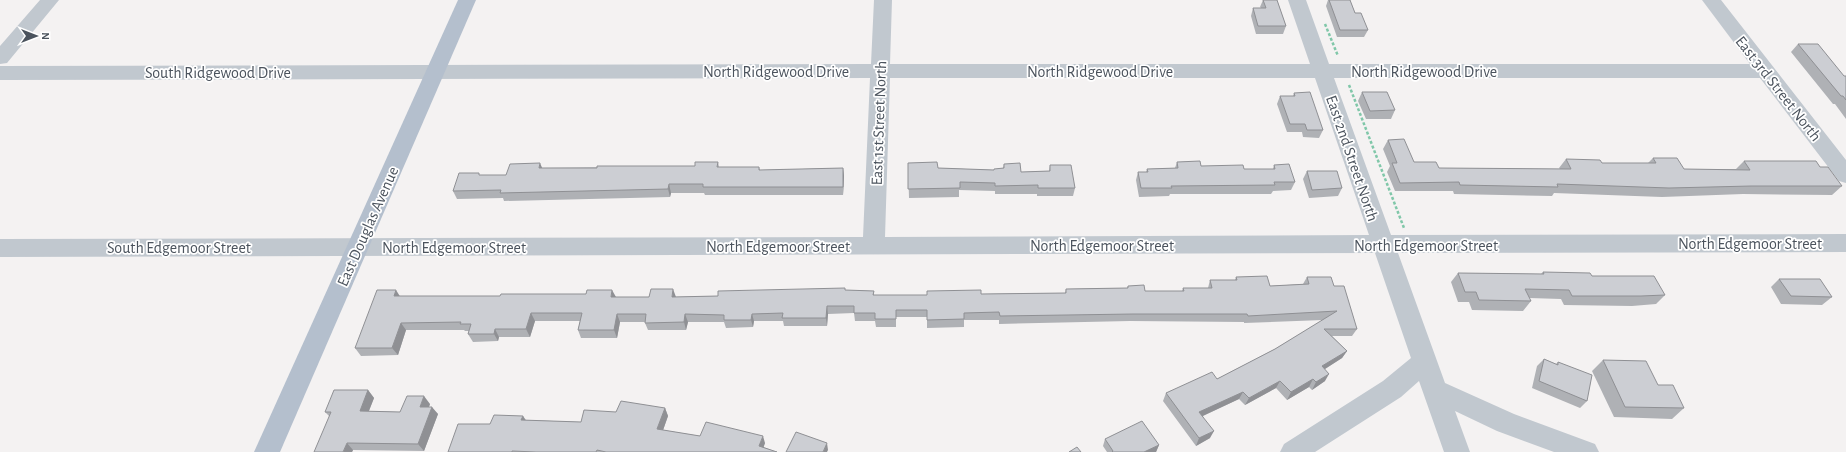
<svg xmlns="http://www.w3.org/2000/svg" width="1846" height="452" font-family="'Alegreya Sans',sans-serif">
<rect width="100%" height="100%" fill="#f4f2f2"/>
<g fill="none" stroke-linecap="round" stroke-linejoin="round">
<!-- path -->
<path stroke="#80c7a9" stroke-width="2.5" stroke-dasharray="3 2" stroke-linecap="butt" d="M1325,24L1338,56
M1349,85L1404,228"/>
<!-- minor -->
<path fill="#c1c8cf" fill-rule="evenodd" d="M40,0H59L7,63L0,64V46Z
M874,0H892L890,64H1310L1288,0H1306L1329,64H1750L1702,0H1721L1846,160V183L1839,181L1760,78H1334L1391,235L1846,234V252L1398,253L1445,383L1514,414L1595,444L1599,452H1554L1497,431L1455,411L1470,452H1444L1419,381L1401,397L1315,452H1280L1284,444L1383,381L1411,358L1375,253L0,257V239L863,237L870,78L0,80V66L871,64ZM890,78H1315L1369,235L885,237Z"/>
<!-- major -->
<path fill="#b4bfcd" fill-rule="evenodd" d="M458,0H476L280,452H254Z"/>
</g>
<!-- wall -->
<path fill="#afb1b5" d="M1263,0H1277L1286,26L1283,34H1256L1251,16L1253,8H1261L1260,7Z
M1328,0H1350L1355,13L1368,30L1364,37H1337L1326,6Z
M1798,44L1844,76H1846V119L1835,104H1833L1791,52Z
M1362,92L1395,110L1391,119H1366L1358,101Z
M1294,93L1323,130L1319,138L1303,137L1302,132H1287L1277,104L1280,96H1293Z
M1388,140L1414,162L1439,168L1560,169L1559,168L1566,159L1602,163H1648L1653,158L1684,169H1736L1744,161L1820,167L1842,186L1832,195L1743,194L1662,197L1554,193L1552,196L1454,194L1453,191H1395L1387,172L1390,166L1383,149Z
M718,162L719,167H759L760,170L843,168L844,176L843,195H705L704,193H671L670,197L504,201L503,198L457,199L453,191L480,175H506L542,168L695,166Z
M1177,162L1201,166L1244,169H1273L1274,165L1295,182L1291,190L1273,191L1271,194H1170L1169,196L1139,197L1136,180L1138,172H1146L1147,169L1175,168Z
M908,163L938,168L994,170L1003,168L1004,164L1021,172L1049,171L1050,165L1075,188L1073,196H1037V194H995V191L959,190V197L909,198Z
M1307,171L1342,188L1338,196L1309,198L1303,179Z
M1543,272L1592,276L1665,295L1656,304L1632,306L1564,305L1561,299L1529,298L1531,301L1523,311L1472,310L1469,302H1458L1451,282L1458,273L1541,274Z
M1236,277L1270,286L1303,284L1307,277L1334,286L1357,329L1352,336H1332L1347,351L1342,358L1325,369V381L1312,390L1309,387L1287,400L1276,388L1245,405L1239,399L1203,416L1210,438L1196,446L1163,401L1166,393L1217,379L1275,349L1323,320L1244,323V322L1130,321L999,324V320H964V327L927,328V317H896V327H876L875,321H855L854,313L828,314L827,326H784L783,321H754L753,327L726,328L724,322H688L686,330H648L645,323V322H620L617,338H581L578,330L580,321H535L530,337H499L498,341L473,342L468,334L469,331H465L464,330H406L398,355L361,356L355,348L400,296L616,297H676L718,296L845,290L874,291V295H927L981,294L1065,293L1066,289L1127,288L1128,286L1145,291H1182L1183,288H1208L1210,280H1235Z
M1779,279L1832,297L1822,305L1781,304L1771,287Z
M1544,359L1556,364L1558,362L1587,401L1580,408L1532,388L1537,366Z
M1603,360L1658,385L1684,408L1672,419L1614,417L1592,371Z
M368,390L374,398L369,411L400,412L430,404L429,407L438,414L424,451L353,450L352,452L329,416L325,412Z
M665,408L668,416L663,430L700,436L765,443L763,447L777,452H448L523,416L526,420L581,422L616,412Z
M1105,439L1159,445L1156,452H1107L1103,446Z"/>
<!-- shaded-wall -->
<path fill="#8f9094" d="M540,163L544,172L539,168Z
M843,168L844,176L843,195Z
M669,184L671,193L670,197L668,189Z
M673,289L676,297H672Z
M396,290L401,298L394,296Z
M612,290L616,297H611Z
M827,306L828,314L827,326L826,318Z
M531,313L535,321L530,337L526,329Z
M617,314L620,322L617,338L614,330Z
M685,314L688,322L686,330L684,322Z
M752,314L754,321L753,327L751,320Z
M401,323L406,330L398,355L392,348Z
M495,329L499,337L498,341L494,334Z
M1347,351L1342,358L1317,374L1322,366Z
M1329,374L1325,381L1312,390L1316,382Z
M1313,379L1309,387L1287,400L1291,392Z
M1280,381L1276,388L1245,405L1249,398Z
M368,390L374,398L366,418L360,411Z
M1243,392L1239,399L1196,419L1199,412Z
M424,396L430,404L426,414L420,407Z
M432,407L438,414L424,451L418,444Z
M665,408L668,416L661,436L657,429Z
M523,416L527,423L521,420Z
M1214,431L1210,438L1196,446L1199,438Z
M763,436L765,443L762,452L759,446Z
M347,443L353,450L352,452H343Z
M827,443L828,450L827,452H823Z
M1159,445L1156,452H1144Z"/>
<!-- building -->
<path fill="#ccced3" stroke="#8f9094" d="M1263,0H1277L1286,26H1258L1253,8H1266Z
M1329,0H1350L1355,13H1361L1368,30H1340Z
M1798,44H1818L1844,76H1846V100L1843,96H1841Z
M1310,92L1323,130H1307L1305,124H1290L1280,96H1295L1294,93Z
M1362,92H1387L1395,110L1370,111Z
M1404,139L1414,162H1436L1439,168L1571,169L1566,159L1600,160L1602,163H1656L1653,158H1677L1684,169L1750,170L1744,161H1816L1820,167H1828L1842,186H1751L1669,188L1557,184L1558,187L1460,185L1459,182L1400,183L1392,163H1397L1388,140Z
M1200,161L1201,166L1243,165L1244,169H1275L1274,165L1289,164L1295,182H1274L1275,185L1171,186L1172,188H1141L1138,172H1148L1147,169L1178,168L1177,162Z
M695,162H718L717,167H759V170L843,168V187H703V184H669L668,189L500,193L501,190L453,191L459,173H479V175H506L510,164L540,163L539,168H597V166H695Z
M937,162L938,168L994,170V169L1004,168V164L1020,163L1021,172L1050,171V165H1071L1075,188H1038V185L995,186V183L960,182V188L908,189V163Z
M1307,171H1337L1342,188L1312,190Z
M1543,272L1590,273L1592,276H1654L1665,295L1641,296H1572L1569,290L1525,289L1531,301L1479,300L1476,292H1465L1458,273L1544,274Z
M1267,276L1270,286L1309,284L1307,277H1331L1334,286H1344L1357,329H1324L1347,351L1322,366L1329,374L1316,382L1313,379L1291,392L1280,381L1249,398L1243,392L1199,412L1214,431L1199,438L1166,393L1212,372L1217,379L1275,349L1337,311L1248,316L1247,314H1133L1000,316L999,312L964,313V319L927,320V310H896V319H875V313H854V306H827L826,318H782L783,313L752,314L751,320H724V315L685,314L684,322L645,323L646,314H617L614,330H578L582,313H531L526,329H495L494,334H468L471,324H460L461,322L401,323L392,348H355L377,290H396L394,296H500L501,294H586L587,290H612L611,297H649L651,289H673L672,297L718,296V291L845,288V290L874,291L873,295H927V291L981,290V294L1066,293V289L1128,288V286L1144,285L1145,291H1184L1183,288H1212L1210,280H1237L1236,277Z
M1779,279H1820L1832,297L1791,296Z
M1544,359L1558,365V362L1592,375L1587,401L1539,381Z
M1603,360L1646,361L1658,385H1673L1684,408L1625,407Z
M334,390H368L360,411L400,412L407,396H424L420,407H432L418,444L347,443L343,452H314L331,412H325Z
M621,401L665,408L657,429L700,436L706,422L763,436L759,446L777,452H606L597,450L596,452H536L512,451V452H448L458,424H490L494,415L523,416L521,420L581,422L584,410L616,412Z
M1142,421L1159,445L1144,452H1112L1113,451L1105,439Z
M796,432L827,443L823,452H786Z
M1077,447L1081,452H1069Z"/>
<g text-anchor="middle" stroke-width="3.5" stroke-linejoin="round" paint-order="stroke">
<!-- street labels -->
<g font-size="16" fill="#4b535d" stroke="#fff">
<text x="776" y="77">North Ridgewood Drive</text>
<text x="1100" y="77">North Ridgewood Drive</text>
<text x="1424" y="77">North Ridgewood Drive</text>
<text x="218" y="78">South Ridgewood Drive</text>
<text transform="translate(1779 88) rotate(52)" y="6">East 3rd Street North</text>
<text transform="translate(878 123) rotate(-88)" y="6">East 1st Street North</text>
<text transform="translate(1353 158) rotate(71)" y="6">East 2nd Street North</text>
<text transform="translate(367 226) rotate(-66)" y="6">East Douglas Avenue</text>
<text x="1750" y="249">North Edgemoor Street</text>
<text x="1102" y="251">North Edgemoor Street</text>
<text x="1426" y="251">North Edgemoor Street</text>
<text x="778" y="252">North Edgemoor Street</text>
<text x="179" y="253">South Edgemoor Street</text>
<text x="454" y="253">North Edgemoor Street</text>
</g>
</g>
<!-- north arrow -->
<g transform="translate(36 36) rotate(90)" stroke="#ffffff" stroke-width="3" paint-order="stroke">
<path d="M0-3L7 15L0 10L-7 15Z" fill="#4b535d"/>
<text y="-6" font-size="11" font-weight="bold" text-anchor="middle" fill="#4b535d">N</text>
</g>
</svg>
